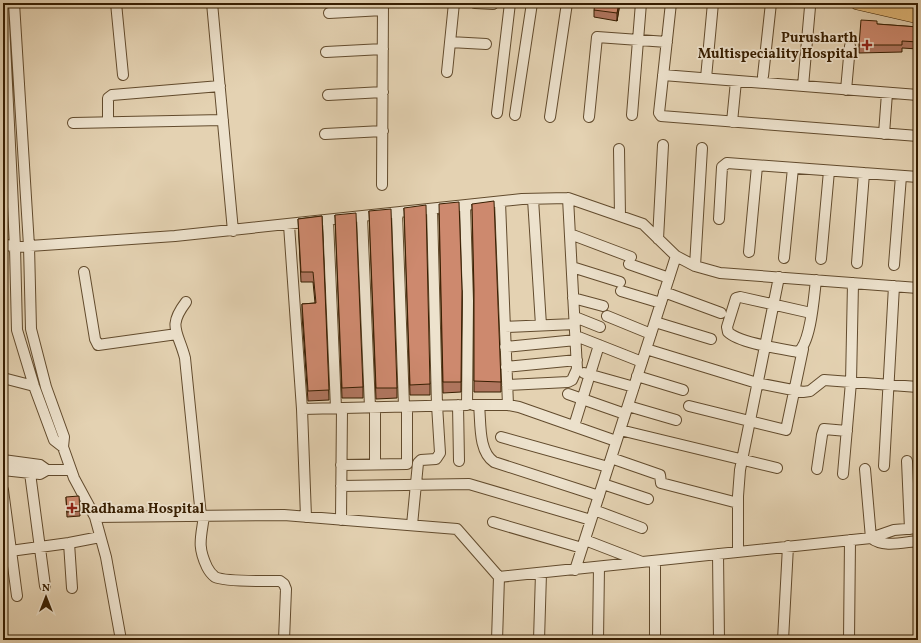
<svg xmlns="http://www.w3.org/2000/svg" width="921" height="643" font-family="Vollkorn,serif">
<rect width="100%" height="100%" fill="#e4d2b2"/>
<filter id="stains"><feTurbulence type="fractalNoise" baseFrequency=".005" numOctaves="4"/><feColorMatrix values="0 0 0 0 .2 0 0 0 0 .09 0 0 0 0 .02 0 0 0 .5 -.17"/></filter>
<radialGradient id="worn" r=".72"><stop offset=".6" stop-color="#630" stop-opacity="0"/><stop offset="1" stop-color="#630" stop-opacity=".3"/></radialGradient>
<g fill="none" stroke-linecap="round" stroke-linejoin="round">
<!-- minor casing -->
<g stroke="#624b2d" stroke-width="12">
<path id="minor" d="M3,3L15,247L17,330L34,386L54,440L63,447
M14,3L29,246L31,329L46,387L64,437L63,447L74,478L95,517L284,515L457,529L499,577L871,538L894,530L918,528
M116,3L123,75
M212,3L233,231
M475,3L493,4
M671,3L659,113L661,116L918,136
M329,13L383,10
M450,42L486,44
M326,52L383,49
M447,72L454,3
M663,75L918,95
M763,76L771,3
M706,78L713,3
M803,86L810,7
M846,90L850,46
M328,95L383,92
M497,113L510,3
M515,115L532,3
M632,115L641,3
M550,117L567,3
M589,117L597,37L667,42
M108,122V98L112,95L220,86
M732,122L736,81
M73,123L223,120
M325,134L383,131
M884,134L887,93
M619,149L620,216
M382,185L383,3
M533,199L541,325
M500,202L508,405
M397,214L404,406
M362,217L370,407
M719,219L722,167L727,163L918,177
M328,221L336,408
M289,225L302,409L306,517
M570,234L631,257
M658,239L663,145
M3,244L15,247L175,236L522,199L568,198L643,224L676,256L695,266L720,273L918,288
M749,252L757,166
M784,258L793,168
M821,259L829,171
M857,263L864,173
M629,264L669,278
M894,265L901,176
M695,266L702,148
M572,267L620,282
M84,272L95,339L98,345L177,334
M621,291L661,303
M664,292L721,313
M573,298L603,306
M186,302C167,327 178,331 185,358L201,516
M811,313L740,297L736,298L727,327L728,332C739,343 782,349 798,352C811,343 814,296 816,280
M607,316L651,334
M575,317L600,327
M655,322L711,339
M505,327L575,324
M576,336L642,362
M505,347L576,340
M646,349L757,383L803,392L810,391L824,380L918,387
M506,367L577,360
M584,373L634,387
M637,376L683,390
M3,378L34,386
M507,385L568,382L572,380L577,369L568,198
M568,394L625,414
M458,405L459,461
M473,405H508L519,407L616,441
M479,405C481,423 478,451 494,462L599,496
M628,406L676,420
M689,406L786,430L803,349
M302,409L467,405L468,301L465,206
M574,426L599,345
M620,430L777,468
M501,437L608,467
M611,458L660,475L661,483L738,503
M3,460L40,465L47,470
M907,461L910,529
M375,464V407
M341,465L407,464V406
M884,466L894,286
M817,469L822,435L824,429L847,431
M865,469L871,538C883,548 904,542 918,541
M3,470L40,474L47,470H71
M30,473L45,586
M843,474L851,382L853,283
M603,484L648,499
M341,486L469,484L591,520
M3,490L17,596
M594,510L642,528
M204,516C201,538 197,546 207,567C209,571 211,574 215,577C225,582 265,581 280,581L284,584L286,589L284,640
M95,517L106,557L121,640
M341,520L342,408
M493,522L582,548
M412,525L418,463L421,460L436,459L440,453L437,405L432,210
M585,540L642,562
M69,543L72,588
M3,552L69,543L100,537
M738,552V496L740,470L779,277
M718,554L719,640
M575,570L676,256
M497,640L499,577
M539,640L541,573
M598,640L599,567
M655,640V561
M783,640L788,546
M849,640L850,540"/>
</g>
<!-- major casing -->
<g stroke="#371e01" stroke-width="14">
<path id="major" d="M857,3L918,17
M912,3L918,4"/>
</g>
<!-- minor -->
<use href="#minor" stroke="#ede2cd" stroke-width="10"/>
<!-- major -->
<use href="#major" stroke="#e2b979" stroke-width="13"/>
</g>
<!-- wall -->
<path fill="#b0765f" stroke="#371e01" d="M620,3L617,21L594,17V10Z
M725,3H743V4Z
M877,24L918,27V49L902,48V52L859,53V45Z
M472,204L501,382V392H474V298Z
M404,208L430,384V395H410Z
M369,211L397,388V398L376,399Z
M439,214L462,291L461,392L443,393Z
M335,215L363,387V398H342Z
M322,216L329,400L308,401L302,315V304L315,303L313,282H301L298,219Z
M66,497L80,511V516L67,517Z"/>
<!-- shaded-wall -->
<path fill="#90604d" stroke="#371e01" d="M619,3H620L617,21V13Z"/>
<!-- building -->
<path fill="#cd896e" stroke="#371e01" d="M595,3H619L617,13L594,10Z
M861,20L877,21V24L918,27V42L902,41V45H859Z
M494,201L501,382L474,381V290L472,204Z
M459,202L462,291L461,382H443L439,204Z
M426,205L430,384L410,385L404,208Z
M391,209L397,388H376L369,211Z
M356,213L363,387L342,388L335,215Z
M322,216L329,390L308,391L302,304L316,303L313,272H301L298,219Z
M79,496L80,511L67,512L66,497Z"/>
<!-- markers -->
<g fill="#8f2418" stroke="#ede2cd" stroke-width="1.5">
<path d="M865 39h4v4h4v4h-4v4h-4v-4h-4v-4h4z"/>
<path d="M70 502h4v4h4v4h-4v4h-4v-4h-4v-4h4z"/>
</g>
<g text-anchor="middle" stroke-width="3.5" stroke-linejoin="round" paint-order="stroke">
<!-- poi labels -->
<g font-size="14" font-weight="bold" fill="#371e01" stroke="#ede2cd" text-anchor="end">
<text x="858" y="42">Purusharth<tspan x="858" dy="16">Multispeciality Hospital</tspan></text>
<text x="81" y="513" text-anchor="start">Radhama Hospital</text>
</g>
</g>
<!-- margin -->
<rect width="921" height="643" fill="none" stroke="#e4d2b2" stroke-width="16"/>
<rect x="4" y="4" width="913" height="635" fill="none" stroke="#371e01" stroke-width="2"/>
<rect x="8" y="8" width="905" height="627" fill="none" stroke="#371e01"/>
<!-- north arrow -->
<g transform="translate(46 597)" stroke="#ede2cd" stroke-width="3" paint-order="stroke">
<path d="M0-3L7 15L0 10L-7 15Z" fill="#371e01"/>
<text y="-6" font-size="11" font-weight="bold" text-anchor="middle" fill="#371e01">N</text>
</g>
<rect width="100%" height="100%" filter="url(#stains)"/>
<rect width="100%" height="100%" fill="url(#worn)"/>
</svg>
